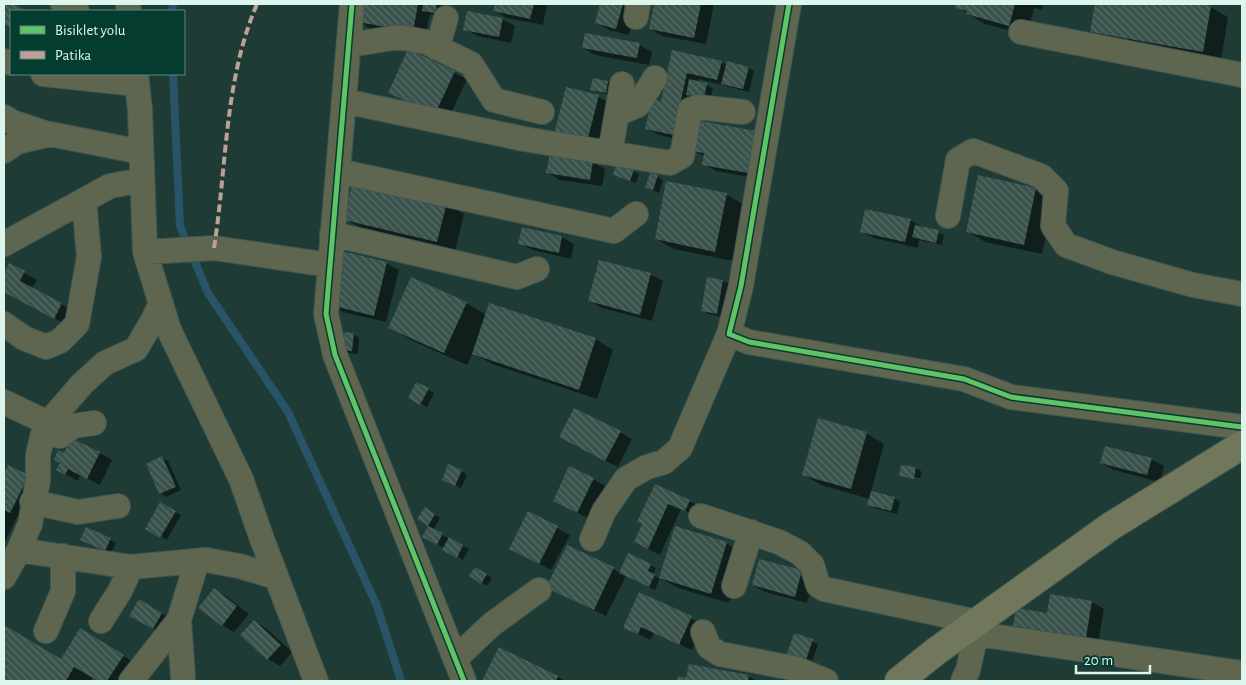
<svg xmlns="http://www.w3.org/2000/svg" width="1246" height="685" font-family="'Alegreya Sans',sans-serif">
<defs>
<pattern id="building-back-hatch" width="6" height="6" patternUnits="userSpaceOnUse" patternTransform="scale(1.25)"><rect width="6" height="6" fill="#3a524c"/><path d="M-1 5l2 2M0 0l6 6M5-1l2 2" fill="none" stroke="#566c66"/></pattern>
</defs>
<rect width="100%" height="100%" fill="#1f3b35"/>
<!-- shadow -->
<path fill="#0007" d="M4,4H12L24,11H11V27L4,22Z
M362,4H441L443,5L441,16L430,14L425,38L371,29L359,22Z
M496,4H547L543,25L507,18L495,11Z
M601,4H636L629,35L609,30L597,23Z
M655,4H714L706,44L662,36L650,29Z
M957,4H1043L1042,10L1034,8L1027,35L985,24L956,7Z
M1096,4H1193L1210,7L1228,17L1221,61L1110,42L1092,32Z
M502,19L515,26L511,43L477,36L465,29Z
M639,45L652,52L649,65L595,55L583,48Z
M409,51L467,79L448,120L389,93Z
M673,51L721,62L727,65L749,68L754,71L749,92L699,79L698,83L713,88L710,101L685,141L659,135L646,128L662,102Z
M594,79L608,82L614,85L611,95L597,92L592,89Z
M599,97L611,104L600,148L568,140Z
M755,132L760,179L716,171L704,164L705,157L693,150Z
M592,162L605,169L602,186L560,180L548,173Z
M633,171L639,174L636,183L614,175Z
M657,176L663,180L659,193L646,187Z
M1036,189L1054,199L1042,254L985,242L967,231Z
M727,195L745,205L733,261L674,249L656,239Z
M446,203L464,214L455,252L363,229L345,219Z
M910,220L922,227L944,235L942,245L919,240L918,248L874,238L861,231Z
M523,228L562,237L574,244L571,259L532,250L520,243Z
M386,263L399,270L386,322L343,312L331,305Z
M10,265L37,280L32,288L74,311L67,325L4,291V276Z
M650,274L663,281L652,321L602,308L590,301Z
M708,278L723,281L729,284L723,317L708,314L702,310Z
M466,303L487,315L596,339L613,350L597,399L492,364L473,353L467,365L413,341L390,328Z
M353,334L359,338L358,354L349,353L343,349Z
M417,383L434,393L427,407L409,398Z
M620,432L632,439L618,467L573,444Z
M866,433L884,444L871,492L894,498L900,502L897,514L874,508L869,504L870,499L821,485L804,475Z
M100,453L112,460L100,485L80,475L78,481L58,470L64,455Z
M162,458L168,461L181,490L166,497L160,493Z
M1151,459L1164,466L1160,482L1114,470L1101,463Z
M902,466L916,468L922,472L920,478L905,476V478L900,476Z
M9,467L28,477L29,522L17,517L4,544V477Z
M461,471L467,475L461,488L449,482Z
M593,479L605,486L590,519L567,508Z
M655,486L695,504L691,513L681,509L660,555L635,542L643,524Z
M160,503L181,515L167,540L146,528Z
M425,509L440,518L433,530L469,549L463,560L424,536L429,525L419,519Z
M528,513L570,535L551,570L522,555Z
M87,528L116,543L111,554L88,542Z
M675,528L726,543L744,554L729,603L678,588L660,578L655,590L626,576L606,616L560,594L567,546L621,573L650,565L656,568L653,575L660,579Z
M475,568L492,578L487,586L471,576Z
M802,572L814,579L807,603L765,592L753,585Z
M214,589L226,596L249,614L234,632L222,625Z
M640,594L704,625L692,650L654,633L650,640L625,627Z
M139,601L168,617L159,632L131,615Z
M1092,602L1104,609L1098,644L1021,629L1015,625L1047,614Z
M255,622L267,629L292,652L280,666L268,659Z
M6,627L62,660L92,637L135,663L124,681H100L93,677L90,681H6L4,680V632Z
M794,635L818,644L812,662L789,653Z
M500,648L566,681H484Z
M748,676L757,681H678L679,678L687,679Z
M783,677L792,681H781Z"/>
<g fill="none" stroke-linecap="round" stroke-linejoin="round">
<!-- stream -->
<path stroke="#295468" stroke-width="8" d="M172,11L173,4
M173,74L180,226L208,293L288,412L377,606L401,681"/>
</g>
<!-- building -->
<path fill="url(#building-back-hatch)" d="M4,4H14L27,11H11V28L4,24Z
M361,4H418L413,32L358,22Z
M423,4H437L435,13L422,11Z
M495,4H534L530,19L493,11Z
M600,4H623L616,29L595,23Z
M654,4H701L694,38L649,29Z
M956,4H1015L1009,26L966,14L967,11L955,8Z
M1095,4H1200L1211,6L1203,52L1090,32Z
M467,11L503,18L499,37L463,30Z
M585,33L640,43L637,58L582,48Z
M408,49L455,71L435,114L388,93Z
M672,50L722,61L717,80L687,73L673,135L645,129L652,99L661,101Z
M727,61L749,67L743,89L721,84Z
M593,78L608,81L606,93L590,90Z
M689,79L707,83L704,98L686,95Z
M566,87L599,95L587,142L554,134Z
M696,120L756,131L748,173L702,165L704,153L691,151Z
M550,153L593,161L590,180L546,173Z
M616,164L634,170L630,181L613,175Z
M650,173L658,175L653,190L645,188Z
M978,175L1036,188L1024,245L966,232Z
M353,179L447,202L437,242L344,220Z
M666,181L727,193L715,252L655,239Z
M865,209L911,219L905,242L860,232Z
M915,225L939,230L936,243L912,237Z
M522,227L562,236L559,253L518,244Z
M342,251L387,262L374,316L330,305Z
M599,260L651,273L640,315L588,301Z
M9,263L25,271L20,281L62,303L54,319L4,292V274Z
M411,277L467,302L444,353L388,328Z
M707,277L723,280L717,314L701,311Z
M489,303L596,338L579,390L472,354Z
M343,332L354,333L352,351L341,350Z
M416,382L429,388L420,405L408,398Z
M574,408L621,431L605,461L559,437Z
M818,418L867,432L851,489L802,475Z
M71,438L100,452L87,479L68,469L65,475L56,470L60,463L54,460L58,450L64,453Z
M1105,446L1152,458L1147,475L1100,463Z
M162,456L176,487L159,494L146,464Z
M448,464L462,470L455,486L442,480Z
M8,465L29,475L10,513L4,510V474Z
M901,465L916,467L914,479L899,476Z
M569,466L594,478L577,513L553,501Z
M655,484L690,500L685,511L668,504L648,549L634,542L642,524L637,522Z
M871,491L895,497L891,511L867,505Z
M160,502L176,511L160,538L145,529Z
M425,507L435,514L428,526L417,519Z
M528,511L558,526L539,564L509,549Z
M428,526L443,533L437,545L422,537Z
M675,526L727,542L711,594L659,578Z
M86,527L111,538L105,551L80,540Z
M449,537L463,545L457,558L442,550Z
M567,545L614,567L594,610L546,588Z
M628,553L651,564L648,571L655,574L649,587L619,573Z
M759,559L802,570L795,597L752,585Z
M475,567L487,574L481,584L469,576Z
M214,588L237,606L222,626L198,608Z
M639,592L692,616L679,645L641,627L638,634L623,628Z
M1050,594L1092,601L1086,638L1013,626L1016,608L1047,613Z
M139,599L162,613L153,629L129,616Z
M254,620L281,645L267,660L240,635Z
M6,626L61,659L80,628L124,655L107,681H98L74,667L66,681H4V629Z
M794,633L813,639L806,660L787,654Z
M499,647L558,676L556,681H482Z
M689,664L749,675L748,681H677L678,676L686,678Z"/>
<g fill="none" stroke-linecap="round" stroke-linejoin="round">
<!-- minor casing -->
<g stroke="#405651" stroke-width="26">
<path id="minor" d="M63,4L77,11
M128,4L129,11
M352,4L326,314L335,355L464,681
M789,4L741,286L729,334L749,342L964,379L1011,397L1242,427
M636,17L638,4
M1021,32L1242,75
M349,45L399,37L426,42L471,64L494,100L542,112
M437,48L446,18
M4,61L11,63
M43,74L137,84
M136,74L140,110L145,252L169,330L241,479L262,539L316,681
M344,101L524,139L670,163L682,156L690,110L698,107L743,112
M617,114L638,105L655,78
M4,117L12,122L48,134
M4,151L17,142L50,134L141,152
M610,153L622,84
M338,171L614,231L636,214
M948,216L958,160L973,151L1041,176L1056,191L1053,226L1066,245L1112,262L1193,285L1242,294
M332,234L517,277L537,269
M4,244L110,186L142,180
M145,252L214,248L329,265
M4,324L24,338L46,347L60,341L77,324L89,257L84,200
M4,402L48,423
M43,433L60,436L73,426L94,423
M32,502L78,512L118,506
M701,516L779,542L800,553L812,565L818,585L824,589L977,622
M592,539L604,511L626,479L647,467L664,462L680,448L729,334
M19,550L131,567L206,560L239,566L276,577
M4,577L19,550L30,524L38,480V455L43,433L48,423L82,384L105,363L136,349L153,320L161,303
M734,586L751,532
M179,620L183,677
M101,621L120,591L131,567
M46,631L63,591V556
M703,632L709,647L720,654L797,669L826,681
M964,632L1242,673
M455,659L491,625L539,590
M131,681L179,620L197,561
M963,681L968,670L976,634"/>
</g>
<!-- major casing -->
<g stroke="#405651" stroke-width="30">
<path id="major" d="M899,681L935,652L1111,526L1242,445"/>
</g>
<!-- minor -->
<use href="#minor" stroke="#5f664f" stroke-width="24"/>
<!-- major -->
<use href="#major" stroke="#71775b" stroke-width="28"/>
<!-- quiet -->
<path stroke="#bda197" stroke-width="4" stroke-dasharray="8 4" stroke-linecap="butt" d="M214,248C227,166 224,81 257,4"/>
<!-- cycleway casing -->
<g stroke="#053c30" stroke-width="8">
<path id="cycleway" d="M352,4L326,314L335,355L464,681
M789,4L741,286L729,334L749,342L964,379L1011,397L1242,427"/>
</g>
<!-- cycleway -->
<use href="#cycleway" stroke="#61c268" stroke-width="5"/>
</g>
<!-- border -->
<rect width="1246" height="685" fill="none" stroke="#dcf5ed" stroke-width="10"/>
<!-- legend -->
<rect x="10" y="10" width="175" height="65" fill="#053c30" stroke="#5b867c"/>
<rect x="20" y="26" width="25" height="8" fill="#61c268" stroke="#5b867c"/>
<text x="55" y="35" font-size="15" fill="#dcf5ed">Bisiklet yolu</text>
<rect x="20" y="51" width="25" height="8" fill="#bda197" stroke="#5b867c"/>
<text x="55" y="60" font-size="15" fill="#dcf5ed">Patika</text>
<!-- scale -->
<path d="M1076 665v8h74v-8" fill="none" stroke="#dcf5ed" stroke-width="2.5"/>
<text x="1084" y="665" font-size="15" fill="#dcf5ed" stroke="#053c30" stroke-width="4" paint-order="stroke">20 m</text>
</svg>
